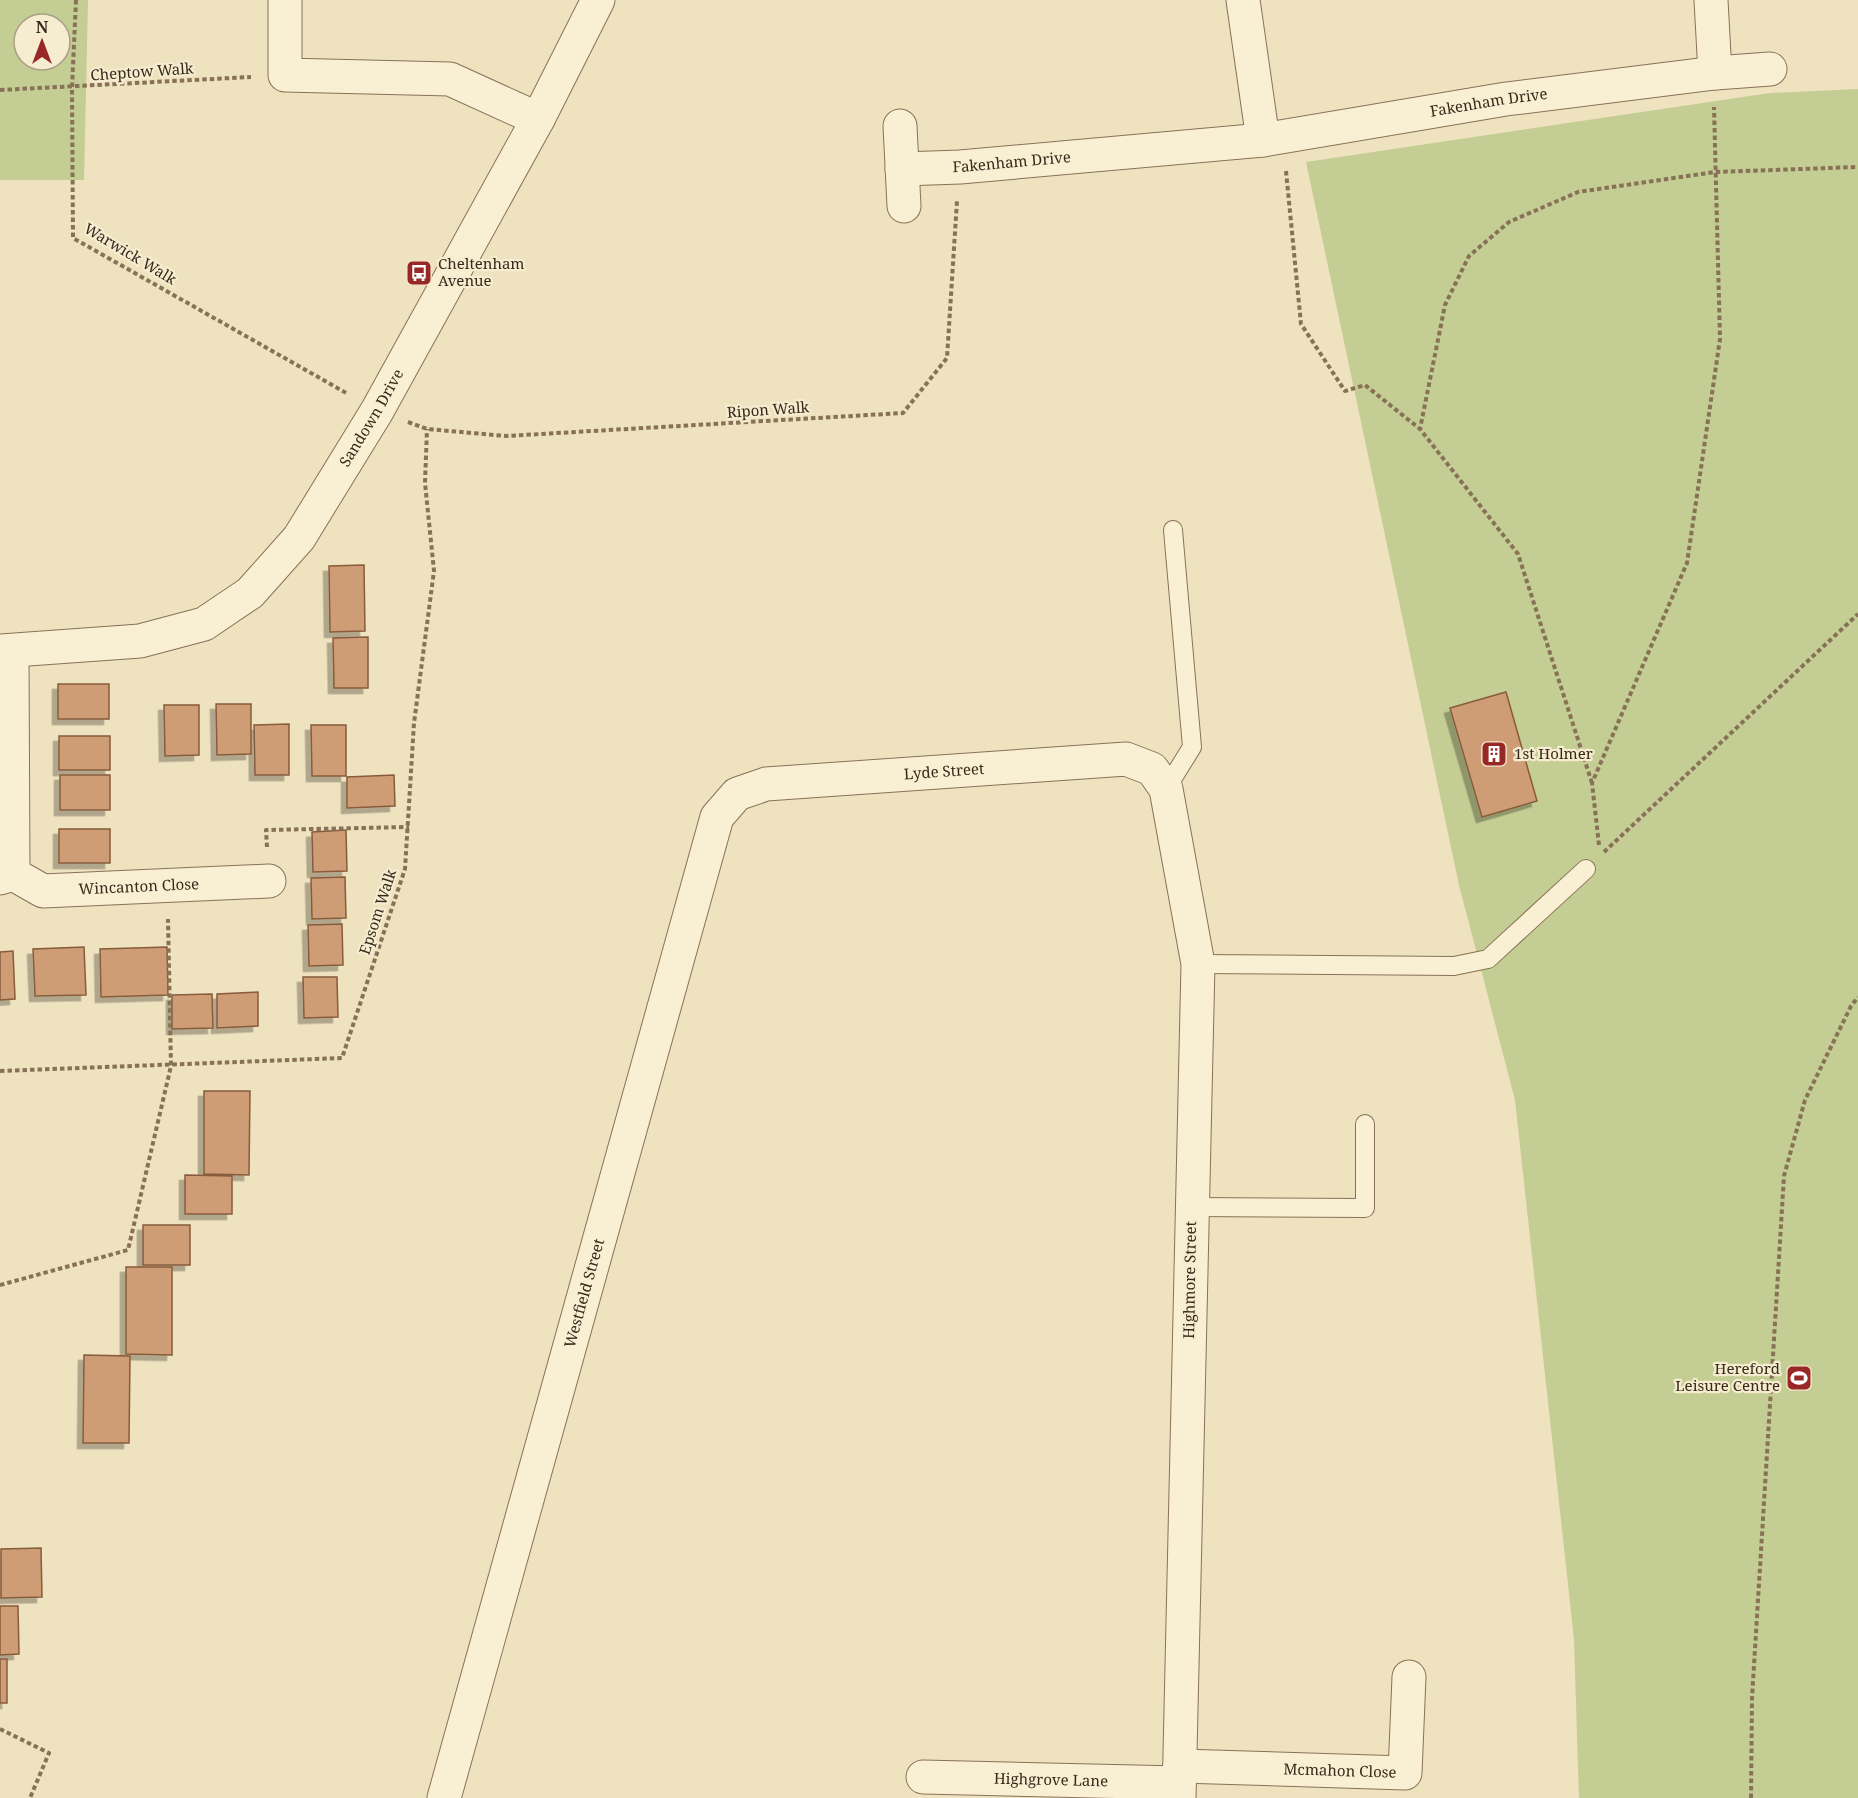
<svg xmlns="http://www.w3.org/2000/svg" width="1858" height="1798" font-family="'Noto Serif',serif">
<defs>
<filter id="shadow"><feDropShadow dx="-5.5" dy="5.5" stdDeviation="0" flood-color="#0004"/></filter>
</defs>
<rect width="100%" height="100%" fill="#efe2bf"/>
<!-- green -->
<path fill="#c4cd93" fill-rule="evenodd" d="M0,0H88L84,180H0ZM24,24H60V60H24Z
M1858,89V1798H1579L1574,1639L1515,1100L1459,885L1306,162L1770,93Z"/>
<!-- building -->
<path fill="#ce9c74" stroke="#875c3c" stroke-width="1.5" filter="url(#shadow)" d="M364,565L365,631L330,632L329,566Z
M368,637V688H334L333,638Z
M58,684H109V719H58Z
M1506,692L1537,801L1482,817L1450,708Z
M216,704H251V754L217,755Z
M164,705H199V755L165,756Z
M289,724V775H255L254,725Z
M311,725H346V776H312Z
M59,736H110V770H59Z
M60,775H110V810H60Z
M394,775L395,806L347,808V777Z
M59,829H110V863H59Z
M346,830L347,871L313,872L312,832Z
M345,877L346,918L312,919L311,878Z
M342,924L343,965L309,966L308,925Z
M84,947L86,995L35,996L33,949Z
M167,947L168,995L101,997L100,949Z
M13,951L15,999L0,1000V952Z
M303,977H337L338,1017L304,1018Z
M258,992V1026L217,1028V994Z
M212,994L213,1028L172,1029V995Z
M204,1091H250L249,1175L204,1174Z
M185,1175L232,1176V1214H185Z
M143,1225H190V1265H143Z
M126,1267H172V1355L126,1354Z
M84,1355L130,1356L129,1443H83Z
M41,1548L42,1597L1,1598V1549Z
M0,1606H18L19,1654L0,1655Z
M0,1659H7V1703H0Z"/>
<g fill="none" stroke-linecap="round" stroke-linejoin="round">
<!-- service casing -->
<g stroke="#887257" stroke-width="20">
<path id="service" d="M1166,789L1192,747L1173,530
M1198,964L1454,966L1488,959L1586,869
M1191,1207L1365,1208V1124"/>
</g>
<!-- minor casing -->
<g stroke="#887257" stroke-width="35">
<g id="minor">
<path d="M285,0V75L450,79L538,119"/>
<path d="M1243,0L1263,140"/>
<path d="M1711,0L1715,73"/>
<path d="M900,126L904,206"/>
<path id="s1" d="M902,169L960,167L1263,140L1506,99L1715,73L1770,69"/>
<path id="s2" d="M0,651L140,641L204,624L250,593L299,538L377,411L538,119L598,0"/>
<path d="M12,651L13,874"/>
<path id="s3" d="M0,878L13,874L43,891L269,881"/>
<path id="s4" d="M1180,1766L1405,1773L1409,1677"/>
<path id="s5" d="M923,1777L1179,1783"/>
<path id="s6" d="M444,1798L717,817L737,794L766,784L1126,759L1152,769L1166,789L1198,964L1179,1798"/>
</g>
</g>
<!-- path -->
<path stroke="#887257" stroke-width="4" stroke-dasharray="4.5 3" stroke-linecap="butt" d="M76,0L72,88L73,238L348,394
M0,90L251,77
M1286,171L1301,324L1345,391L1365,385L1420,429
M408,422L427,429L506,436L903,413L947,358L957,201
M1592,783L1518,554L1420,429L1445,305L1469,256L1509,222L1578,192L1715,172L1858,167
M1599,845L1592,783L1687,563L1720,339L1714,107
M267,847L266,830L409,827
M1604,852L1858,614
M0,1071L342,1058L405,869L414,723L434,571L425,483L427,429
M0,1285L128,1250L171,1066L168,919
M0,1729L49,1753L30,1798
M1751,1798L1752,1698L1784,1176L1805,1100L1851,1006L1858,997"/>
<!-- service -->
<use href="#service" stroke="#f9efd2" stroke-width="18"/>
<!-- minor -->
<use href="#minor" stroke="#f9efd2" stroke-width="33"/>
</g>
<!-- icons -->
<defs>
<g id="bus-square" transform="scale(1.35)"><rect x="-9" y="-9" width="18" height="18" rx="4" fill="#982826" stroke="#f6eccf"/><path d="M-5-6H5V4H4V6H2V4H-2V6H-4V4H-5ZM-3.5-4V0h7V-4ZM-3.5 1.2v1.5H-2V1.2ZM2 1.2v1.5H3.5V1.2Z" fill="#fff"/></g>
<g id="building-square" transform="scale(1.35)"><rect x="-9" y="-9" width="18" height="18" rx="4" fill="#982826" stroke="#f6eccf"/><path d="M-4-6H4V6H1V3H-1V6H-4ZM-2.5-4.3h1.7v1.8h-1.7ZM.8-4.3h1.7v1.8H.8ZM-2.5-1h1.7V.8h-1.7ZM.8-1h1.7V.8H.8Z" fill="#fff"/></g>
<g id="stadium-square" transform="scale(1.35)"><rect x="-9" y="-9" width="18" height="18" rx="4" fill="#982826" stroke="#f6eccf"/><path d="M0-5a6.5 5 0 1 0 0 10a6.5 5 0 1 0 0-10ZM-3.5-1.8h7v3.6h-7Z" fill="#fff"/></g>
</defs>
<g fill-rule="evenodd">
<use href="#bus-square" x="419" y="273"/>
<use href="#building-square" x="1494" y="754"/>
<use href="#stadium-square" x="1799" y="1378"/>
</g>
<g text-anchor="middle" stroke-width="4.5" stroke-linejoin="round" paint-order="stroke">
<!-- street labels -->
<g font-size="15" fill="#372a1c" stroke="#f6eccf">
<text transform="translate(142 72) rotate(-4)" y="5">Cheptow Walk</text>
<text dy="5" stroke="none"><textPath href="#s1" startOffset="591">Fakenham Drive</textPath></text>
<text dy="5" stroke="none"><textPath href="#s1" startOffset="110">Fakenham Drive</textPath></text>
<text transform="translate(130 254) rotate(31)" y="5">Warwick Walk</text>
<text transform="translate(768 410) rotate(-4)" y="5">Ripon Walk</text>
<text dy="5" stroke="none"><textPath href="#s2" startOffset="476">Sandown Drive</textPath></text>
<text dy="5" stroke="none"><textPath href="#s6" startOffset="1258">Lyde Street</textPath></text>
<text dy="5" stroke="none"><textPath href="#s3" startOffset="144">Wincanton Close</textPath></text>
<text transform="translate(378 912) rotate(-72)" y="5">Epsom Walk</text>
<text transform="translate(1190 1280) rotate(-89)" y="5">Highmore Street</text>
<text dy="5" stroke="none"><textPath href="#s6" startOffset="524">Westfield Street</textPath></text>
<text dy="5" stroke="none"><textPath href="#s4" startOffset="160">Mcmahon Close</textPath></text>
<text dy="5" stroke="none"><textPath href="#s5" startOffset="128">Highgrove Lane</textPath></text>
</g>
<!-- poi labels -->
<g font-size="15" fill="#372a1c" stroke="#f6eccf" text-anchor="start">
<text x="438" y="269">Cheltenham<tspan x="438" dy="17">Avenue</tspan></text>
<text x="1514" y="759">1st Holmer</text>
<text x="1780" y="1374" text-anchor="end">Hereford<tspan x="1780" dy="17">Leisure Centre</tspan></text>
</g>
</g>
<!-- north arrow -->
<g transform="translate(42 42)"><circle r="28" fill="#f6eccf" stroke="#aa9e87" stroke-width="1.5"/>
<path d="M0-4.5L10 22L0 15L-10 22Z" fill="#982826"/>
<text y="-9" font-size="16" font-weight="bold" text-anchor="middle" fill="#372a1c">N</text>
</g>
</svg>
